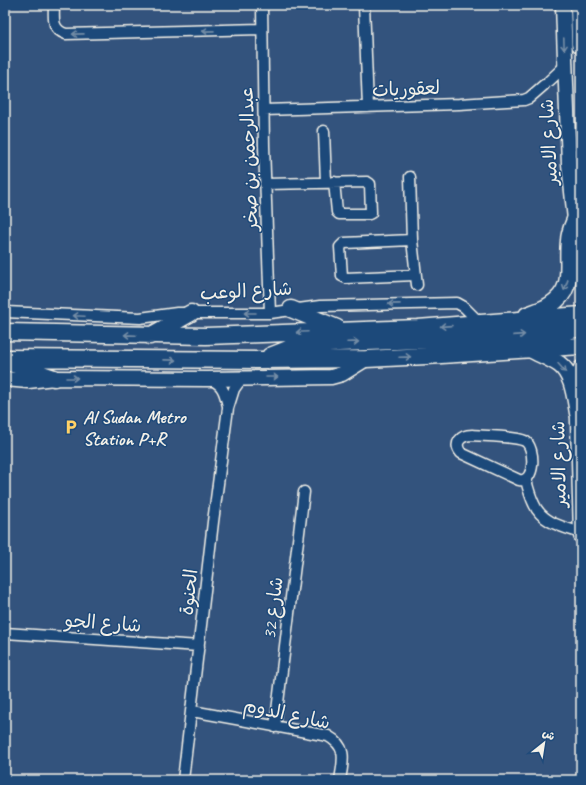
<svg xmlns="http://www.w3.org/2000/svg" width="586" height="785" font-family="Caveat,'Playpen Sans Arabic',sans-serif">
<rect width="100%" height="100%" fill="#33537d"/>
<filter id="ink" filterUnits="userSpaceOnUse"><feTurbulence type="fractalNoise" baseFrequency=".025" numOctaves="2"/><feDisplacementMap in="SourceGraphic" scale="8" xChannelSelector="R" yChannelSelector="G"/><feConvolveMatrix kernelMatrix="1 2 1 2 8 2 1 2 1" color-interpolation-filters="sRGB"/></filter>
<g filter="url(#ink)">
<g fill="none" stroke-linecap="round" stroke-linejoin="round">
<!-- street casing -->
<g stroke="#f4f1e8" stroke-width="13">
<path id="street" d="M54,5C54,18 51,29 66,34L262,29
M262,5L264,146L270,313
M364,5L368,107
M5,6V5
M549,81L565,66
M264,110L459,104L524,100L529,98L544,85
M324,131L326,182
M410,177L412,240L417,285
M265,184L367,182L370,184L371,213L369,214H339L337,212L334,182
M412,240L344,243L340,247L342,276L346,278L415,275
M5,312L140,318L177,313H270L320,306L457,303L464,307L481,324
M209,379C223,383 225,394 228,406
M472,435C483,436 516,436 525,441C536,448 535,484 519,480L461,453C453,443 461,435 472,435Z
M526,480C528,488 530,496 534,504C542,523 564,527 581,533
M5,633L199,646
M192,711L328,736C348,747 343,761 340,780
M275,727L304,492
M183,780L213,522L228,408L234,389L239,382L246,378"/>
</g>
<!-- secondary casing -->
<g stroke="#f4f1e8" stroke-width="17">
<path id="secondary" d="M563,5L569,164L581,275
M581,368L577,384L581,536
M5,379L28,381L54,378L207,379L331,377L342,374L366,359"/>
</g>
<!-- primary casing -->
<g stroke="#f4f1e8" stroke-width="19">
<path id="primary" d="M291,309L337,328
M527,315C535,312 543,310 550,305C576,289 566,266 569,241C569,233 572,227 575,220
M5,332L206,336L418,328L581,315
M150,336L191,313
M530,349C539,354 550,358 559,364C573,374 575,397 578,413
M270,356L293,347L310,344L481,338L563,332L581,328
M5,358L261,360L366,359L426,356L581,346
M7,362L54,378"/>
</g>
<!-- highway casing -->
<g stroke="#f4f1e8" stroke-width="21">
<path id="highway" d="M580,5L581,44"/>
</g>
<!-- street -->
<use href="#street" stroke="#1f4a7a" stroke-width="10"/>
<!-- secondary -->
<use href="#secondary" stroke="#1f4a7a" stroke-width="14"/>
<!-- primary -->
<use href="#primary" stroke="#1f4a7a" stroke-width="16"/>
<!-- highway -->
<use href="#highway" stroke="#1f4a7a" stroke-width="18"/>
</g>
<!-- one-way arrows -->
<defs><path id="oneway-shaft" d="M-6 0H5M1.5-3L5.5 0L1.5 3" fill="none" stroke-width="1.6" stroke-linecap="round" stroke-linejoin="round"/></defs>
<g stroke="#748da6">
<use href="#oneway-shaft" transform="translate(208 31) rotate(179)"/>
<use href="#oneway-shaft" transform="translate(78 34) rotate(179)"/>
<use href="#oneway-shaft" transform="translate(564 44) rotate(88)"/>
<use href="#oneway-shaft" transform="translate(566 285) rotate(110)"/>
<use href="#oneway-shaft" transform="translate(394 304) rotate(179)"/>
<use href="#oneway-shaft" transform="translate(250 313) rotate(180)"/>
<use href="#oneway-shaft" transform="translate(79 316) rotate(-177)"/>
<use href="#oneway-shaft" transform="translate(446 326) rotate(176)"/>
<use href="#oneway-shaft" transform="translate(302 332) rotate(177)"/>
<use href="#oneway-shaft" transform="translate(130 335) rotate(-178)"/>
<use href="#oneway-shaft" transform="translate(519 335) rotate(-4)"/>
<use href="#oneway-shaft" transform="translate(353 342) rotate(-2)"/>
<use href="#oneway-shaft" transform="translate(405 357) rotate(-2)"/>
<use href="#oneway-shaft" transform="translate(170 360) rotate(1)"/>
<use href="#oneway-shaft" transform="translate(562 368) rotate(48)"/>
<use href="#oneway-shaft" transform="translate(272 377)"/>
<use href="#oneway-shaft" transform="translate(72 378)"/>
</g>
</g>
<!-- icons -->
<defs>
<g id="parking-bare" transform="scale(1.2)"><path d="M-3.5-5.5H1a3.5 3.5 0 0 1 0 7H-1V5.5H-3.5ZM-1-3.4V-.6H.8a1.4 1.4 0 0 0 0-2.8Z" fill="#ffd166" stroke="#1f4a7a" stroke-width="2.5" paint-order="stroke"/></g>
</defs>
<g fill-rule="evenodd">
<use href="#parking-bare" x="71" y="427"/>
</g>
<g text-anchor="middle" stroke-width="3" stroke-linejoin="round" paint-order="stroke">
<!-- street labels -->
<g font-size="19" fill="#f4f1e8" stroke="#1f4a7a">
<text transform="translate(406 88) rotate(-2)" y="7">لعقوريات</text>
<text transform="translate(548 142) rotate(-93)" y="7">شارع الامير</text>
<text transform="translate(248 159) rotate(-92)" y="7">عبدالرحمن بن صخر</text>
<text transform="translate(246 290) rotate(-3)" y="7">شارع الوعب</text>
<text transform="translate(558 464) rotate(-91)" y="7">شارع الامير</text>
<text transform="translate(188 592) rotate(-84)" y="7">الحنوة</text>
<text transform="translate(272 608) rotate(-83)" y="7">شارع 32</text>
<text transform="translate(103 622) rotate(4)" y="7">شارع الجو</text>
<text transform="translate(287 713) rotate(12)" y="7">شارع الدوم</text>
</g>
<!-- poi labels -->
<g font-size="19" font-weight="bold" fill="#f4f1e8" stroke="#1f4a7a" text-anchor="start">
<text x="83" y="423">Al Sudan Metro<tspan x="83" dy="22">Station P+R</tspan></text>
</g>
</g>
<!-- margin -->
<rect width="586" height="785" fill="none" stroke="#1f4a7a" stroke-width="20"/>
<rect x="10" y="10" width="566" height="765" fill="none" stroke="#f4f1e8" stroke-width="1.5" filter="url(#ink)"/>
<!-- north arrow -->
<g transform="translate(544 743) rotate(30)" stroke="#1f4a7a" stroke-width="3" paint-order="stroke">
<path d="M0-3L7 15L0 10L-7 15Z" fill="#f4f1e8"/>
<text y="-6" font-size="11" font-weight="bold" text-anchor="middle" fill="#f4f1e8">ش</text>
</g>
</svg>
